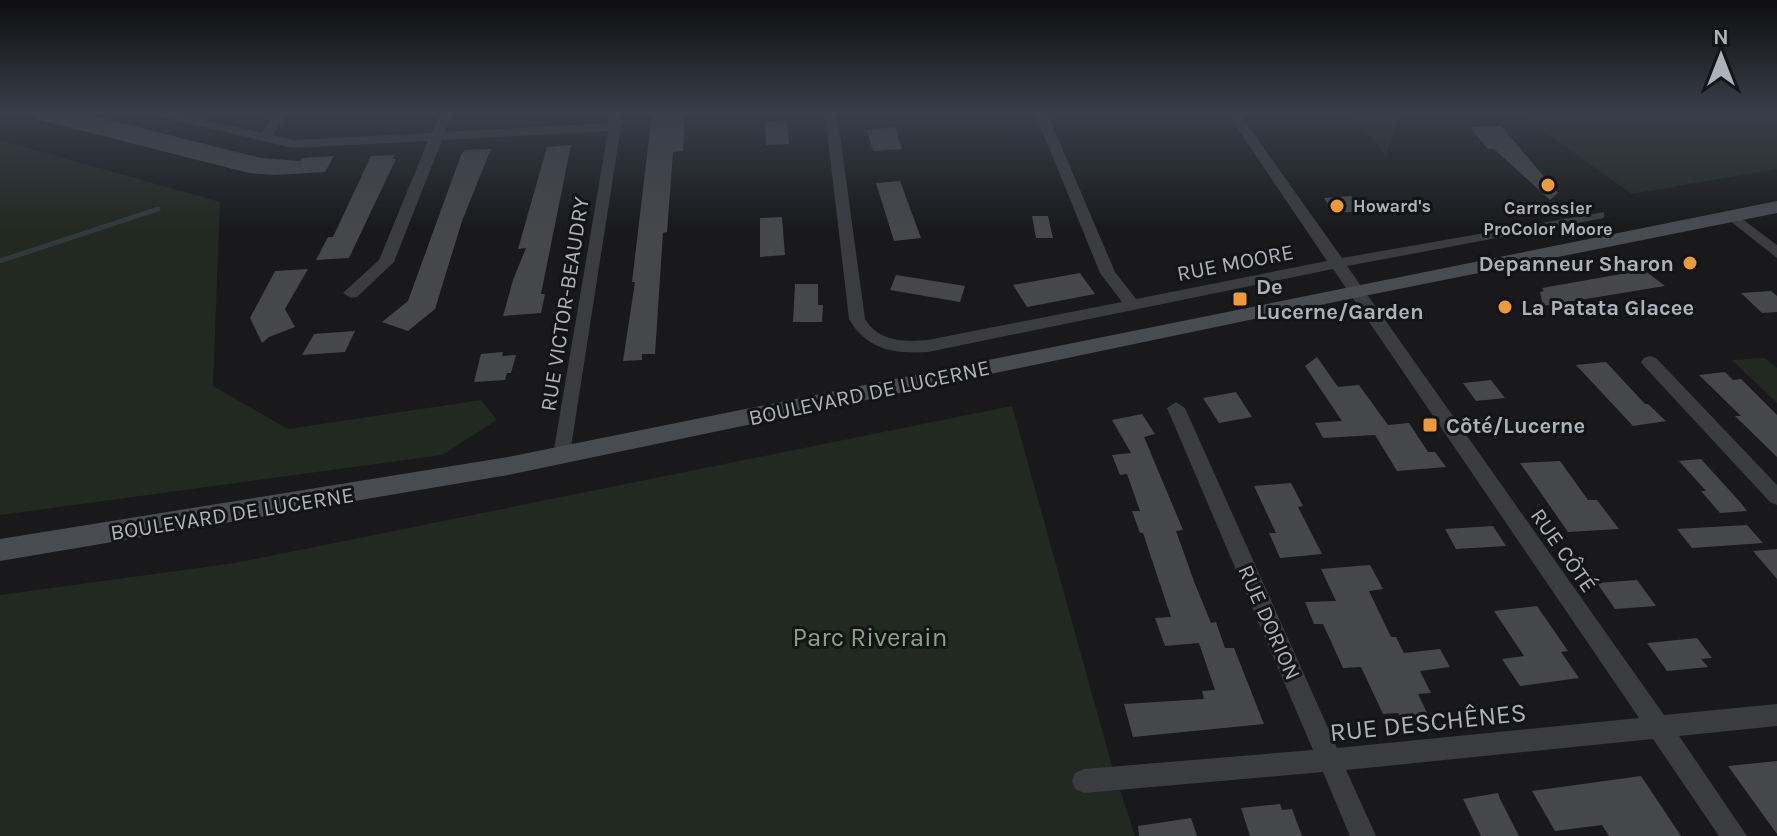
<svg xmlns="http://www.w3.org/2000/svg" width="1777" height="836" font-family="Karla,sans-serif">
<rect width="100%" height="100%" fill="#19191b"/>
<!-- green -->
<path fill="#212921" d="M1351,113H1400L1386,155Z
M1518,113H1777V169L1632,194Z
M0,140L220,202L213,386L288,429L481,400L497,420L442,455L0,515Z
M1765,358L1777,368V403L1732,360Z
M1012,406L1112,766L1135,836H0V595L235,563Z"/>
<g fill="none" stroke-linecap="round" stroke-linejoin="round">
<!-- stream -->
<path stroke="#2f3a3f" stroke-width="5" d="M0,261L158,209"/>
</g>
<!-- building -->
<path fill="#46474b" d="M37,113H81L261,158L300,161L302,158L334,156L325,172L274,175L249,173L36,119Z
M652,113H685L683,151L673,152L667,232L663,233L655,354H642V360L623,361L635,282H632Z
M787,120L789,144L766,145L765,122Z
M1501,126L1558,193L1550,200L1494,149H1488L1470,127Z
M895,127L902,149L873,151L867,130Z
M571,145L541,294H545L541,313L503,316L513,280L526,248L518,249L547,147Z
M491,149L462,221L435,309L408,331L382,322L408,301L461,155L465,150Z
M395,155L392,159H396L394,163L349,258L316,260L328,237H333L371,156Z
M900,181L921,238L894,241L876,183Z
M1351,196L1363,211L1334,213L1324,198Z
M1032,216H1048L1053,238H1036Z
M782,217L785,255L760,257V218Z
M308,269L285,309L295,327L269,337L262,343L250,318L275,271Z
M1644,270L1665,286L1543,306L1540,292L1544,291L1542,288Z
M1080,273L1095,294L1027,307L1013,285Z
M896,275L965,286L960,302L890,290Z
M795,284H818V305H823L822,322H793Z
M1771,291L1777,296V312L1762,313L1741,293Z
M355,331L345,352L302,355L314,334Z
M503,352L502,356L516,355L511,373H507L505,380L474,382L481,354Z
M1317,357L1338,387L1359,385L1388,425L1409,423L1428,452H1435L1446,467L1397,471L1375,435L1323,438L1315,423L1342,421L1305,366Z
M1606,362L1645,404H1648L1666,421L1633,426L1576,365Z
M1725,372L1733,380L1741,379L1777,415V457L1735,416H1741L1699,375Z
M1491,380L1505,398L1476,401L1463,383Z
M1236,392L1252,417L1219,423L1203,398Z
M1142,414L1155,434L1144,437L1183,530L1176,531L1195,584L1211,623L1216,622L1225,648H1234L1264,724L1133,737L1124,704L1204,699L1202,691L1215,690L1199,643L1165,646L1155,618L1171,617L1143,533H1140L1132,511H1140L1127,474L1120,475L1112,455L1131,453L1112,420Z
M1701,459L1740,502L1747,511L1720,513L1701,491H1706L1679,461Z
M1560,461L1588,500H1597L1619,529L1568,532L1520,463Z
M1291,483L1303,506L1298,507L1322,554L1280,558L1269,533H1276L1254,486Z
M1747,525L1763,543L1692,548L1677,529Z
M1493,526L1506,546L1456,549L1445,529Z
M1777,549V579L1753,551Z
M1370,565L1383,589L1369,591L1391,637H1396L1404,653L1440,649L1450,667L1420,671L1431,693L1418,694L1429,717L1402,719L1398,713L1383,714L1361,667L1343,668L1323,624H1314L1305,602L1336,601L1321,569Z
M1637,580L1656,606L1615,609L1597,583Z
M1537,606L1568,651L1561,652L1579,678L1520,686L1502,659L1524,656L1494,611Z
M1697,638L1712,658L1701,659L1708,667L1667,671L1647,643Z
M1777,761V834L1728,766Z
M1641,776L1681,836H1609L1602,825L1555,831L1532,791Z
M1498,793L1500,799L1519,836H1481L1463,799Z
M1280,804L1282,810L1292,809L1302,836H1250L1241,808Z
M1191,818L1197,836H1139L1138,826Z"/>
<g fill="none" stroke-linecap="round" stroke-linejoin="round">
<!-- minor -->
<path fill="#3a3c40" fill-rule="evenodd" d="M154,113H176L262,133L275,113H287L273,135L293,140L432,133L440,113H452L445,132L609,123L611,113H623L569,460H555L553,455L608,131L442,140L394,262L357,297L351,298L343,293L379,260L428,141L293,148L156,116Z
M825,113H837L865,319C879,342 904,342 928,340L1122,302L1100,273L1035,113H1047L1115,272L1136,299L1327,261L1227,113H1239L1342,258L1604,212V218L1599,219L1347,266L1664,715L1777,704V726L1679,736L1747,836H1719L1653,739L1346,770L1376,836H1350L1323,772L1084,793L1075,789L1072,781L1075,773L1084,769L1313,750L1167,408L1176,402L1185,408L1337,748L1639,718L1333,269L928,352C894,354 867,350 849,319Z
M1734,213L1777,245V258L1729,220L1727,217Z
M1650,356L1656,358L1777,485V505L1770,502L1644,366L1641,362L1644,358Z"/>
<!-- secondary -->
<path fill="#484b50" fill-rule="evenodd" d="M1777,201V213L1354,298L508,475L0,561V539L508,457Z"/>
</g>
<!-- sky -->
<linearGradient id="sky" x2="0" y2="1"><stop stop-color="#0e0e0f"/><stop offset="0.49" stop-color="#383e4a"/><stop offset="1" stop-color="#383e4a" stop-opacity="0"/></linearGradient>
<rect width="1777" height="230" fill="url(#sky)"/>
<!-- markers -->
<g fill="#ec9a3f" stroke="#141416" stroke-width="3">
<circle cx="1548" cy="185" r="8"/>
<circle cx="1337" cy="206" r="8"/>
<circle cx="1690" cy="263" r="8"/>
<rect x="1232" y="291" width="16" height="16" rx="4"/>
<circle cx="1505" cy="307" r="8"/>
<rect x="1422" y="417" width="16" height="16" rx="4"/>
</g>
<g text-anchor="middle" stroke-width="6" stroke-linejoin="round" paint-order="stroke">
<!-- far-poi labels -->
<g font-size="18" font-weight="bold" fill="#acb2ba" stroke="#141416" text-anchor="start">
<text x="1353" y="212">Howard's</text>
<text x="1548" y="214" text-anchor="middle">Carrossier<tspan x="1548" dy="21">ProColor Moore</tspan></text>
</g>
<!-- street labels -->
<g font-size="22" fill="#acb2ba" stroke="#141416">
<text transform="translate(1235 262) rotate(-11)" y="8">RUE MOORE</text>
<text transform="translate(564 304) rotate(-81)" y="8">RUE VICTOR-BEAUDRY</text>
<text transform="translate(869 392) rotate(-12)" y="8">BOULEVARD DE LUCERNE</text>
<text transform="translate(232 513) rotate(-9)" y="8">BOULEVARD DE LUCERNE</text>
<text transform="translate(1564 550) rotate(55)" y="8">RUE CÔTÉ</text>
<text transform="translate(1270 622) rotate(66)" y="8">RUE DORION</text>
</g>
<!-- poi labels -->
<g font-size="22" font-weight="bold" fill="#acb2ba" stroke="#141416" text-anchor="start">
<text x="1674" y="271" text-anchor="end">Depanneur Sharon</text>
<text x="1256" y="294">De<tspan x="1256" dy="25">Lucerne/Garden</tspan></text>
<text x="1521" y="315">La Patata Glacee</text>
<text x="1446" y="433">Côté/Lucerne</text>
</g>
<!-- near-park labels -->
<g font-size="26" fill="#86a484" stroke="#141416">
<text x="870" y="646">Parc Riverain</text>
</g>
<!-- near-street labels -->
<g font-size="26" fill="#acb2ba" stroke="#141416">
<text transform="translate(1428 722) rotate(-6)" y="9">RUE DESCHÊNES</text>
</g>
</g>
<!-- north arrow -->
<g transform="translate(1721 56)" stroke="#141416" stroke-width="6" paint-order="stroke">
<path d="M0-6L14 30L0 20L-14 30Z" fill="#acb2ba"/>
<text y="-12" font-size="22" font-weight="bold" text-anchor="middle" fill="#acb2ba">N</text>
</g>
</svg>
